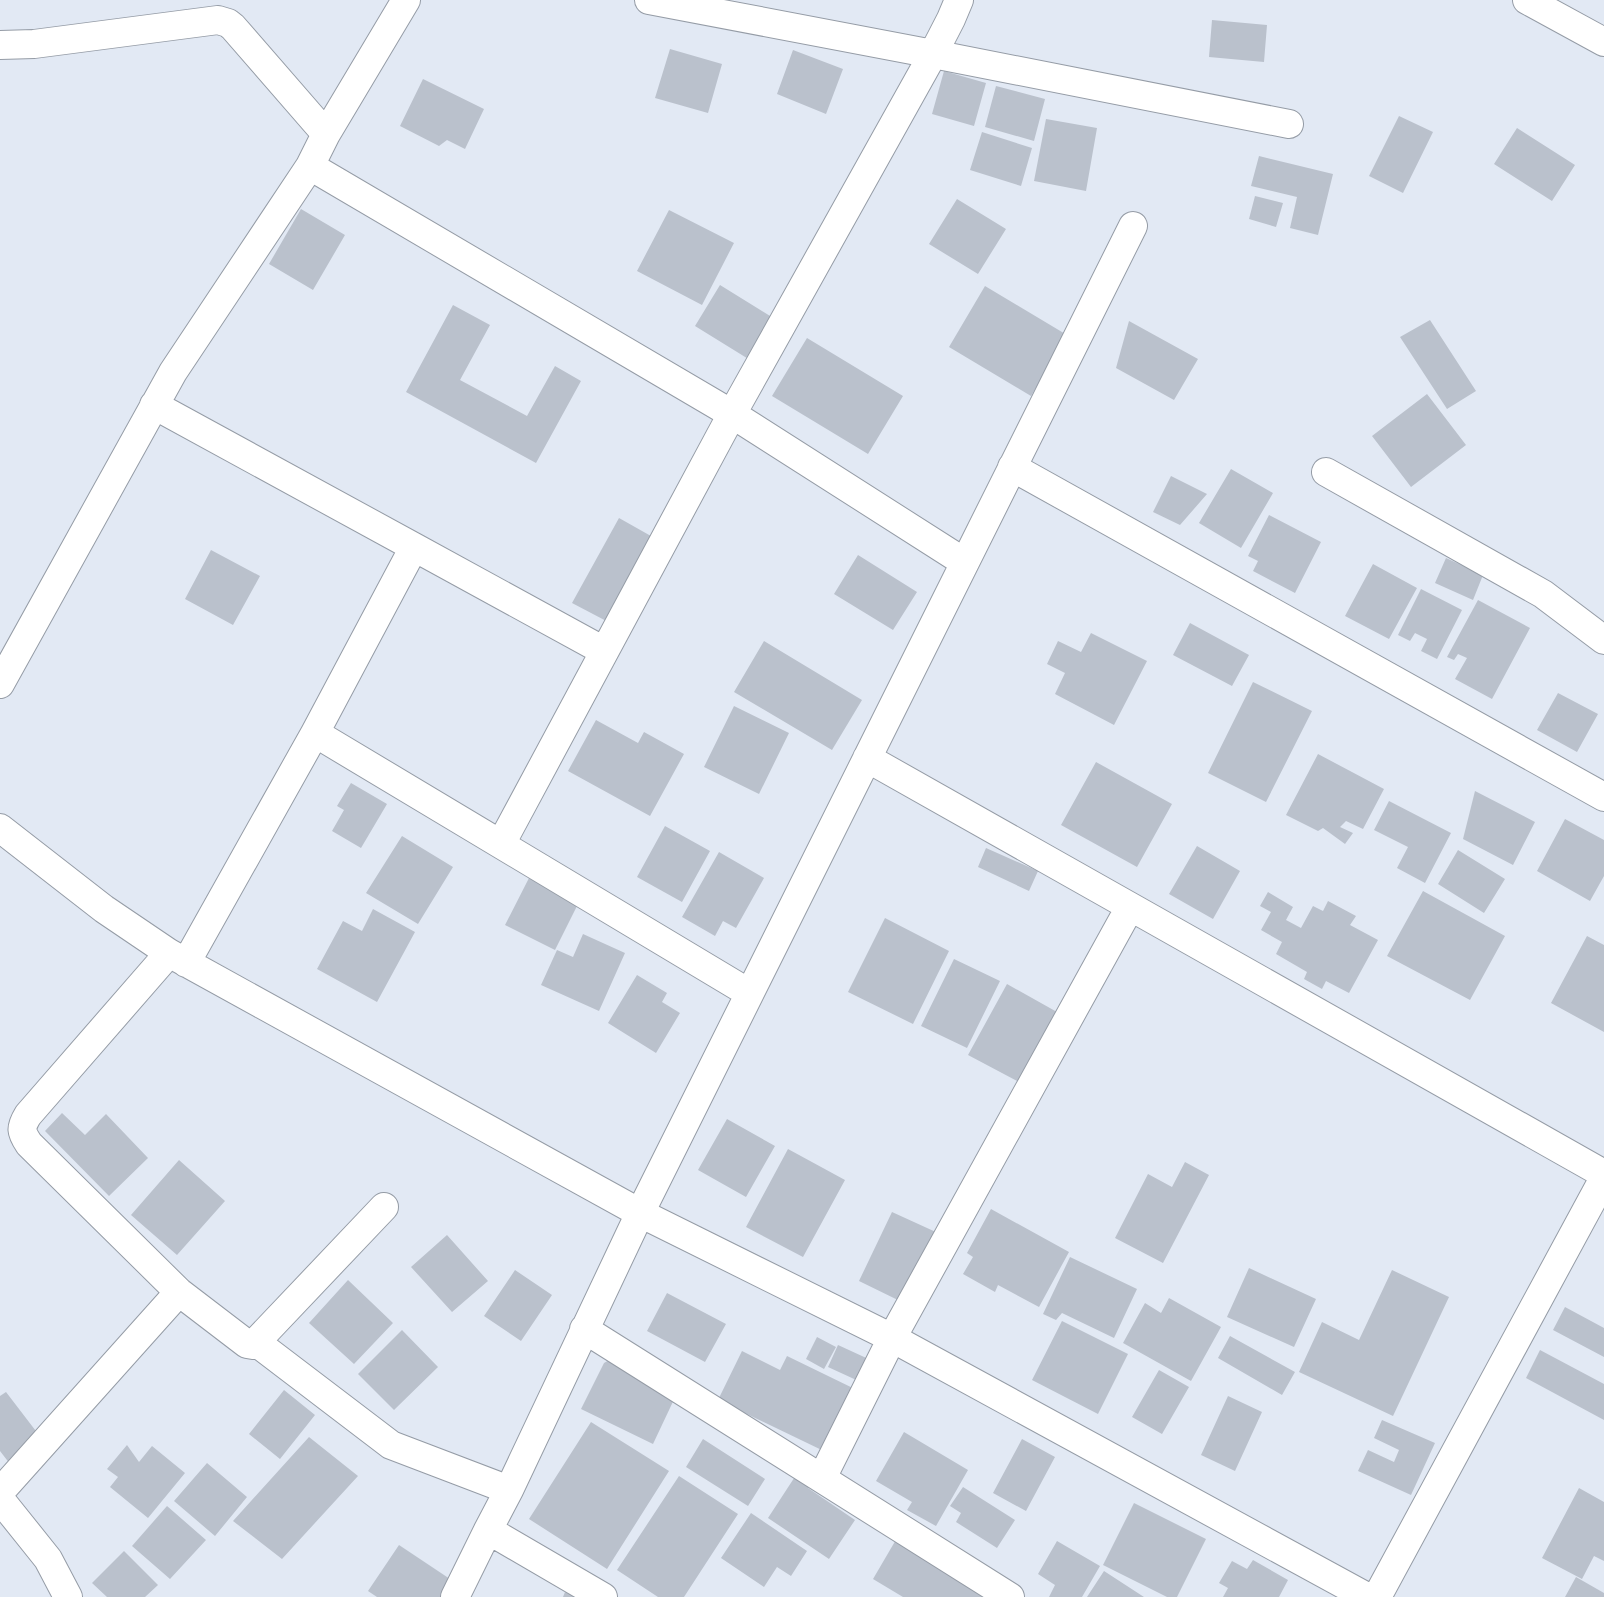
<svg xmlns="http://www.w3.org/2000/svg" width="1604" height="1597" font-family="'DejaVu Sans',sans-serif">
<rect width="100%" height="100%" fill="#e2e9f4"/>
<!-- building -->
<path fill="#bac1cc" d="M1212,20L1267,25L1264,62L1209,57Z
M670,49L722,64L708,113L655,98Z
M793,50L843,69L826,114L777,94Z
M944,71L986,83L974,126L932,114Z
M423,79L484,109L465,149L447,140L439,146L400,126Z
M996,86L1045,99L1034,141L985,127Z
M1399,116L1433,132L1403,193L1369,176Z
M1046,119L1097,128L1086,191L1034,181Z
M1517,128L1575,165L1552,201L1494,164Z
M982,132L1032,148L1021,186L970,170Z
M1259,156L1333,174L1318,235L1290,228L1297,197L1251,186Z
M1255,196L1283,203L1276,227L1249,219Z
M957,199L1006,229L978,274L929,244Z
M301,209L345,235L313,290L269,264Z
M669,210L734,243L702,305L637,271Z
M720,285L775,319L750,360L695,326Z
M985,286L1067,335L1031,396L949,347Z
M453,305L490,325L460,380L527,416L555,366L581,381L536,463L406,392Z
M1430,320L1476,391L1447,409L1400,337Z
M1129,321L1198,359L1174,400L1116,368Z
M807,338L903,396L868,454L772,396Z
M1427,394L1466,445L1411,487L1372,436Z
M1231,469L1273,493L1241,548L1199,523Z
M1171,476L1207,494L1180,525L1153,512Z
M1269,515L1321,542L1295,593L1253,571L1258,561L1248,556Z
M619,518L658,540L612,624L572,603Z
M211,550L260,576L233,625L185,599Z
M858,555L917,592L893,630L834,594Z
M1446,558L1483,575L1473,600L1435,583Z
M1373,564L1417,588L1389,639L1345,616Z
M1421,589L1462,610L1437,659L1421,651L1427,639L1415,633L1410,641L1398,635Z
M1478,600L1530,628L1492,699L1455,679L1467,658L1458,654L1454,660L1447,657Z
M1190,623L1249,655L1232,686L1173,655Z
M1091,633L1147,661L1114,725L1055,694L1065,673L1047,664L1058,641L1081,652Z
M764,641L862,700L832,750L734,692Z
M1253,682L1312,711L1266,802L1208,773Z
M1558,693L1598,714L1577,752L1537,730Z
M734,706L789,733L759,794L704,767Z
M596,720L638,743L644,732L684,754L650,816L568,771Z
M1318,754L1384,789L1363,829L1346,821L1340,827L1353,833L1345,844L1323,828L1318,831L1286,815Z
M1096,762L1172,804L1137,867L1061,825Z
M351,783L387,804L361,848L332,831L344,810L337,806Z
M1475,791L1535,822L1513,865L1463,839Z
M1389,801L1451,833L1425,883L1397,868L1408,847L1374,830Z
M1565,819L1604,840V876L1590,901L1537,871Z
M665,826L710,851L682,902L637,877Z
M402,836L453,867L418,924L366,893Z
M1197,846L1240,871L1213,919L1169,894Z
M986,848L1038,871L1029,891L978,867Z
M1458,850L1505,879L1484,913L1438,884Z
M719,852L764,878L736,928L723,921L715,936L682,917Z
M529,878L578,904L555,950L505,925Z
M1423,891L1505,936L1470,1000L1387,956Z
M1268,892L1293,907L1286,920L1301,928L1313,906L1323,911L1328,901L1356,916L1350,925L1378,940L1349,993L1326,981L1322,989L1304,979L1307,972L1276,954L1282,942L1261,930L1271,912L1260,906Z
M373,909L415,932L377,1002L317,969L343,921L362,931Z
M885,918L949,951L913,1024L848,992Z
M583,934L625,953L599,1011L541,985L557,950L573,957Z
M1587,936L1604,945V1032L1551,1003Z
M954,959L1000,981L967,1048L921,1026Z
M637,975L667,993L662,1002L680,1013L656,1053L608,1023Z
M1007,984L1057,1012L1019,1082L968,1055Z
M62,1113L85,1135L106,1114L148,1158L109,1196L45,1131Z
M727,1119L775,1146L746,1197L698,1170Z
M788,1149L845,1180L803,1257L746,1227Z
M179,1160L225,1201L177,1255L131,1215Z
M1185,1162L1209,1175L1163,1263L1115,1238L1148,1174L1172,1187Z
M991,1209L1069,1252L1039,1307L998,1285L995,1292L963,1274L973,1257L967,1253Z
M892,1212L938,1233L904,1303L859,1281Z
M447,1235L488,1281L452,1312L411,1267Z
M1070,1257L1137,1289L1114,1338L1062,1313L1056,1320L1043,1314Z
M1249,1268L1316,1299L1294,1347L1227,1317Z
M515,1270L552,1295L521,1341L484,1316Z
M1392,1270L1449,1297L1393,1416L1299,1372L1322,1322L1359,1340Z
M348,1280L393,1323L354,1364L309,1323Z
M667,1293L726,1324L705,1362L647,1331Z
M1169,1298L1221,1327L1191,1381L1123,1343L1145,1303L1161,1313Z
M1565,1307L1604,1328V1357L1553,1330Z
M1062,1321L1128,1354L1098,1414L1032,1380Z
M402,1330L438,1367L394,1410L358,1374Z
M1230,1336L1295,1372L1282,1395L1218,1358Z
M817,1337L836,1347L824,1369L806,1359Z
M838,1345L875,1362L865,1384L828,1367Z
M1540,1350L1604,1384V1420L1526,1378Z
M742,1351L780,1370L787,1356L861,1392L830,1454L718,1400Z
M611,1359L678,1391L653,1444L581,1409L604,1363Z
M1159,1370L1189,1387L1162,1434L1132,1417Z
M284,1390L315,1415L280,1459L249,1434Z
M6,1392L42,1439L10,1464L0,1451V1396Z
M1228,1396L1262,1412L1235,1471L1201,1455Z
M1382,1420L1435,1443L1411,1495L1358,1471L1368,1450L1394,1462L1399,1450L1374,1438Z
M591,1422L669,1471L607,1569L529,1519Z
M904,1432L968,1470L936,1526L907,1510L912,1502L876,1481Z
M309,1437L358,1476L282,1559L233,1521Z
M703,1439L765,1479L748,1506L686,1467Z
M1022,1439L1055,1457L1026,1511L993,1493Z
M127,1445L139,1462L152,1446L185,1473L148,1518L110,1487L118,1477L107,1469Z
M207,1463L247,1497L215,1536L174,1501Z
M800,1469L814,1478L808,1488L855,1520L829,1559L768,1518Z
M679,1476L738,1514L684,1597H658L617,1570Z
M963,1487L1015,1520L997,1548L956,1522L961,1513L950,1506Z
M1579,1488L1604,1502V1561L1594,1556L1582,1579L1542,1558Z
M1134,1503L1206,1539L1177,1597H1167L1103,1565Z
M167,1506L206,1540L170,1579L132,1546Z
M751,1513L807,1551L791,1576L777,1567L764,1587L721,1558Z
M897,1538L995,1597H903L873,1579Z
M1057,1541L1100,1566L1082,1597H1049L1055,1585L1038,1574Z
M399,1545L453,1581L443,1597H377L368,1591Z
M124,1551L158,1585L145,1597H107L92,1583Z
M1253,1560L1288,1580L1279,1597H1223L1228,1588L1219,1583L1232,1561L1247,1569Z
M1104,1571L1144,1597H1087Z
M1576,1577L1604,1593V1597H1565Z
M565,1592L575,1597H563Z"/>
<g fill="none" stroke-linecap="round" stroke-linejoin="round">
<!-- minor casing -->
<g stroke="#959ca6" stroke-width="30">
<path id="minor" d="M649,0L933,54L1289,124
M1527,0L1604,42
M0,45L34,44L218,20L228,23L233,27L326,134
M310,166L732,414L964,562
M154,405L414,547L315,733L186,963
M1012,467L1604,797
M1326,472L1543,594L1604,640
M414,547L604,651
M0,684L173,372L310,166L326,134L406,0
M315,733L749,993
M867,758L1604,1174
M0,828L104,909L169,953L640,1213L892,1338L1367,1597
M501,844L732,414L933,54L951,19L959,0
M169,953L28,1115C20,1128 21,1132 29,1144L179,1292L247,1344L253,1345L384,1207
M584,1329L1010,1597
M257,1343L391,1445L509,1490
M822,1478L892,1338L1130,907
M0,1492L179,1292
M0,1499L48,1559L68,1597
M455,1597L488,1530
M603,1597L488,1530L509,1490L640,1213L1133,226
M1377,1597L1604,1178"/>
</g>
<!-- minor -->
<use href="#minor" stroke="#fff" stroke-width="28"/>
</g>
</svg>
